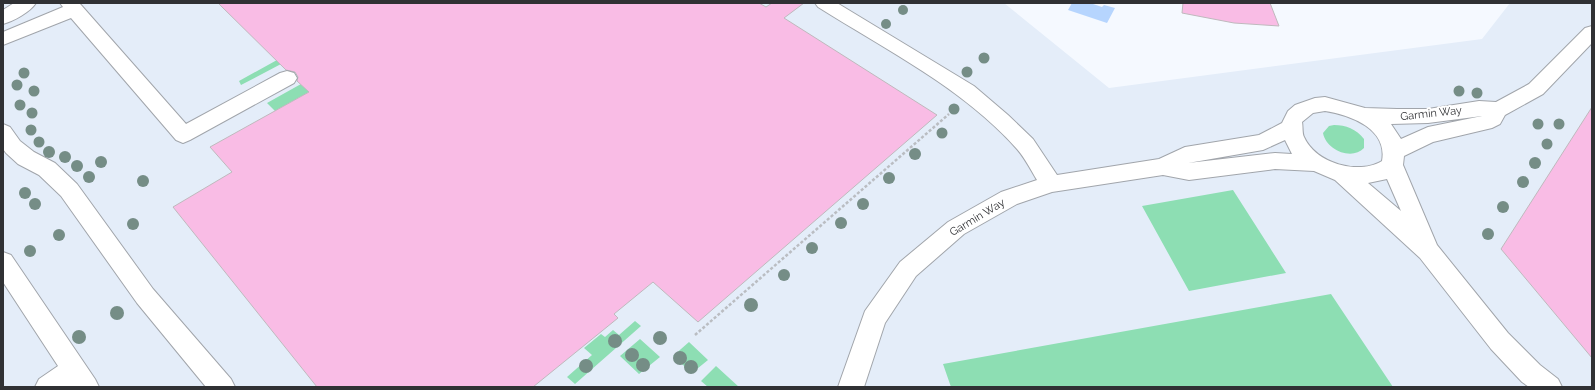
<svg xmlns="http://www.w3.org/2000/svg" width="1595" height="390" font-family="Raleway,sans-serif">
<rect width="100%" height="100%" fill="#f5f9ff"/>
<!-- built -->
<path fill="#e4edf9" d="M3,3H1004L1109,88L1482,39L1510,3H1592V387H3Z"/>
<!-- green -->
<path fill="#8ddeb3" d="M277,60L281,64L241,85L239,81Z
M301,84L309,92L275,111L267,103Z
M1334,125C1346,125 1356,129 1364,139V148C1352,161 1326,150 1323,133L1329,126Z
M1233,190L1286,273L1189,291L1142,206Z
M1331,294L1393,387H951L943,364Z
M635,321L641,326L575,384L567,377L592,355L584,348L601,334L605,337L613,330L619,335Z
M640,339L660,357L639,374L620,356Z
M689,342L708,360L692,373L673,356Z
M716,366L739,387H708L701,381Z"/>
<!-- water -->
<path fill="#b6d5fe" d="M1072,3H1090L1102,7L1104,5L1115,8L1107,23L1068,10Z"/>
<!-- building -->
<path fill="#f9bce5" stroke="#bfb9bd" d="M218,3H759L766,7L772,3H804L784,18L937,115L698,322L653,282L614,314L618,318L533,387H317L173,207L232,172L210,147L309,92L297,81L298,77L295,72L286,70Z
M1183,3H1270L1279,26L1234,23L1182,13Z
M1592,107V358L1501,249Z"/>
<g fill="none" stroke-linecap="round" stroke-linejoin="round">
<!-- minor casing -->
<g stroke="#a1a5ab" stroke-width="2">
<path id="minor" d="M14,3H36C30,12 14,21 3,24V10Z
M60,3H79L81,5L186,124L280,73L287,71L294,73L297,78L294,83L190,140L183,143L176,140L71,18L3,45V32L63,7Z
M815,3H837L974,86L1008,115L1033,139L1057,175L1159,159L1185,147L1259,135L1282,123L1288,111L1295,105L1315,98L1325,97L1365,108L1397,109H1428L1479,101L1496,102L1529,84L1585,28L1592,26V43L1543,94L1505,115L1500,124L1492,128L1433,142L1404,156L1403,165L1437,245L1508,333L1540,365L1558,379L1562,387H1529L1522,382L1491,349L1420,258L1335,180L1314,171L1275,169L1189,180L1163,175L1052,192L1017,204L964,234L916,276L885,323L864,387H838L865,311L900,262L948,222L1001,192L1037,180C1031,170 1025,158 1017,149C963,88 886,50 818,7ZM1325,111C1351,115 1388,129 1382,161C1359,175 1316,164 1304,137C1302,133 1303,127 1302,122L1313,113ZM1482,116L1428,127L1401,139L1391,124L1428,123ZM1285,140L1292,154L1275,153L1188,163L1263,150ZM1387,179L1401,211L1368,183Z
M3,124L10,127L20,141L34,152L55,163L77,184L153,289L231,379L235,387H206L137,303L61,196L39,175L18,164L6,153L3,149Z
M3,252L11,255L95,379L99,387H35L39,379L58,366L3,282Z"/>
</g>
<!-- path -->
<path stroke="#babdc2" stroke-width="2.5" stroke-dasharray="3 2" stroke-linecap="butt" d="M695,335L949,114"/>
<!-- minor -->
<use href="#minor" fill="#fff" fill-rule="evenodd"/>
</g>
<!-- trees -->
<g fill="#758d86">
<circle cx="903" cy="10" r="5"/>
<circle cx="886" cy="24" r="5"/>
<circle cx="984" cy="58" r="5.5"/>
<circle cx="967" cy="72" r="5.5"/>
<circle cx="24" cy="73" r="5.5"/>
<circle cx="17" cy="85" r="5.5"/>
<circle cx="34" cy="91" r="5.5"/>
<circle cx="1459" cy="91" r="5.5"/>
<circle cx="1477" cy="93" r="5.5"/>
<circle cx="20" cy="105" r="5.5"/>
<circle cx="954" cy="109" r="5.5"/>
<circle cx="32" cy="113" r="5.5"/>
<circle cx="1538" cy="124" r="5.5"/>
<circle cx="1559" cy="124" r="5.5"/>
<circle cx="31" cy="130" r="5.5"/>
<circle cx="942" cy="133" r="5.5"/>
<circle cx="39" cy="142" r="5.5"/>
<circle cx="1547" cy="144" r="5.5"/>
<circle cx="49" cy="152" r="6"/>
<circle cx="915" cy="154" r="6"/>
<circle cx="65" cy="157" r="6"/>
<circle cx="101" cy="162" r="6"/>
<circle cx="1535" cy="163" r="6"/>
<circle cx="77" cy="166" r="6"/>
<circle cx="89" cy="177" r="6"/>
<circle cx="889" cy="178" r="6"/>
<circle cx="143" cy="181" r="6"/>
<circle cx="1523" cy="182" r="6"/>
<circle cx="25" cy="193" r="6"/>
<circle cx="35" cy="204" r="6"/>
<circle cx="863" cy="204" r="6"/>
<circle cx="1503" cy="207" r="6"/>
<circle cx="841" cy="223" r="6"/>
<circle cx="133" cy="224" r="6"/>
<circle cx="1488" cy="234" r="6"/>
<circle cx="59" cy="235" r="6"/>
<circle cx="812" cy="248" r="6"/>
<circle cx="30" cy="251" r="6"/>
<circle cx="784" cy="275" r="6"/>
<circle cx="751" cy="305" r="7"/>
<circle cx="117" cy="313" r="7"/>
<circle cx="79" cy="337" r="7"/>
<circle cx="660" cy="338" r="7"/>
<circle cx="615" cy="341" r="7"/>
<circle cx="632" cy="355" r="7"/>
<circle cx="680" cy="358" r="7"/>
<circle cx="643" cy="365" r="7"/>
<circle cx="586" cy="366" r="7"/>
<circle cx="691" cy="367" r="7"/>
</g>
<g text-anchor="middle" stroke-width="4" stroke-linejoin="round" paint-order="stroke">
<!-- street labels -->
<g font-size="11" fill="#303134" stroke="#fff">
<text transform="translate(1431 113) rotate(-6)" y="4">Garmin Way</text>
<text transform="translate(977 217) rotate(-31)" y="4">Garmin Way</text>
</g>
</g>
<!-- border -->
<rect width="1595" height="390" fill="none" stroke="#303134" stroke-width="8"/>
</svg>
